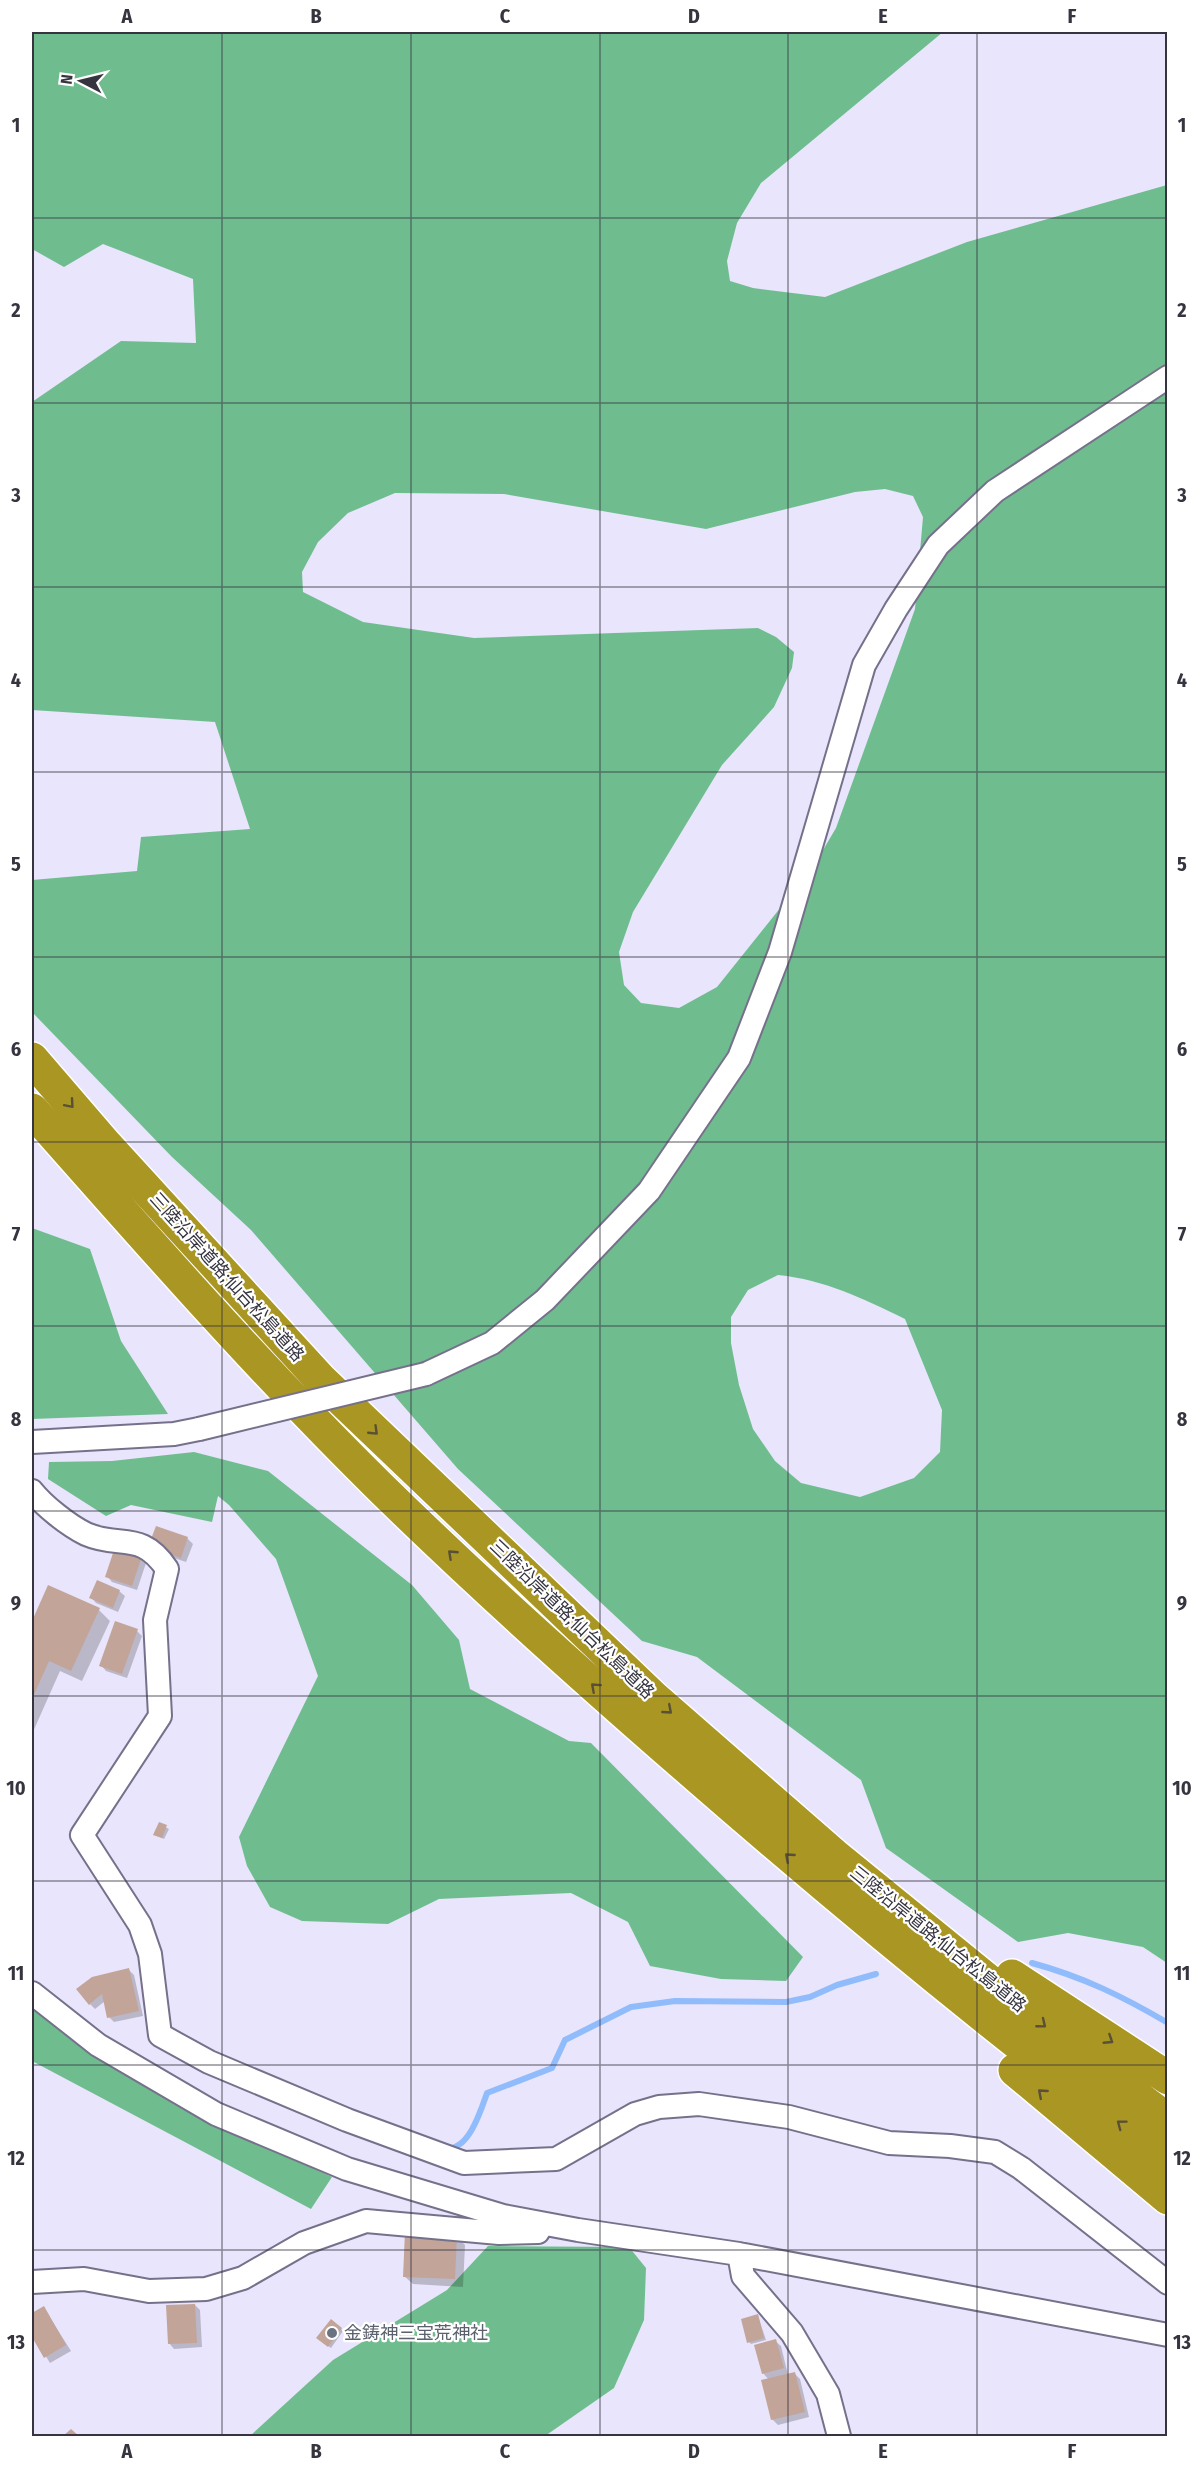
<svg xmlns="http://www.w3.org/2000/svg" width="1199" height="2468" font-family="'Fira Sans Condensed','Noto Sans JP',sans-serif">
<rect width="100%" height="100%" fill="#e9e5fc"/>
<!-- forest -->
<path fill="#6fbd8f" fill-rule="evenodd" d="M32,32H943L761,183L737,223L727,261L730,281L753,288L825,297L967,242L1167,185V1963L1143,1947L1068,1933L1018,1942L886,1848L861,1780L697,1657L642,1641L458,1469L251,1230L172,1157L32,1012V880L137,871L141,837L250,829L215,722L32,710V402L121,341L196,343L193,279L103,244L64,267L32,249ZM885,489L913,496L923,517L915,609L836,828L813,867L717,987L679,1008L641,1003L624,985L619,952L633,912L722,765L774,707L792,668L794,652L776,637L758,628L474,638L363,622L303,592L302,572L318,542L348,513L395,493L504,494L706,529L855,492ZM778,1275C825,1280 862,1298 905,1319L942,1410L940,1452L914,1478L860,1497L801,1483L775,1461L753,1429L739,1385L731,1343V1317L748,1290Z
M32,1228L90,1249L121,1341L168,1414L32,1419Z
M194,1452L268,1471L412,1585L459,1640L470,1689L569,1741L591,1743L803,1957L786,1981L721,1979L650,1966L628,1922L571,1893L439,1899L388,1924L302,1921L270,1907L247,1866L239,1837L318,1676L276,1559L229,1505L218,1496L212,1522L131,1505L106,1516L48,1479L49,1462L112,1461Z
M32,2008L66,2034L192,2112L332,2177L311,2209L32,2061Z
M488,2246L629,2247L646,2268L644,2320L614,2388L545,2436H250L333,2360L447,2290Z"/>
<!-- shadow -->
<path fill="#0003" d="M187,1538L193,1544L186,1562L156,1552Z
M141,1557L146,1563L137,1590L112,1582L107,1576Z
M49,1587L99,1610L110,1621L82,1681L60,1671L32,1734V1624Z
M119,1591L125,1596L118,1612L96,1603L91,1597Z
M137,1631L142,1636L127,1678L106,1671L101,1665Z
M160,1824L169,1829L164,1839L157,1836Z
M129,1970L134,1975L143,2016L114,2022L109,2017L105,2001L95,2009L90,2004Z
M456,2236L465,2245L463,2287L413,2284L404,2276Z
M195,2305L200,2310L202,2347L174,2349L169,2343Z
M44,2308L71,2351L50,2363L32,2334V2315Z
M758,2316L766,2340L751,2344L749,2342Z
M341,2329L343,2331L331,2348L320,2340Z
M775,2341L781,2346L788,2375L794,2373L800,2379L809,2417L778,2425L772,2419L769,2380L763,2373Z"/>
<g fill="none" stroke-linecap="round" stroke-linejoin="round">
<!-- stream -->
<path stroke="#91bcfc" stroke-width="6" d="M1032,1963C1083,1977 1122,1996 1168,2023
M447,2148C469,2150 481,2110 487,2093L552,2068L565,2040L631,2007L675,2001L786,2002L810,1997L837,1985L876,1974"/>
</g>
<!-- building -->
<path fill="#c2a498" d="M156,1526L188,1537L181,1558L148,1547Z
M115,1547L142,1556L132,1586L105,1577Z
M97,1580L120,1590L113,1608L89,1598Z
M48,1585L100,1608L71,1671L49,1661L32,1699V1621Z
M115,1621L138,1629L122,1674L99,1666Z
M159,1822L167,1825L162,1838L153,1835Z
M129,1968L139,2011L107,2018L102,1994L89,2005L76,1989L92,1977Z
M405,2232L457,2235L455,2279L403,2277Z
M195,2304L197,2343L168,2344L166,2305Z
M44,2306L66,2345L44,2358L32,2337V2313Z
M758,2314L764,2338L747,2343L741,2319Z
M331,2319L342,2328L328,2347L316,2338Z
M776,2339L784,2368L762,2374L754,2345Z
M795,2372L805,2412L771,2420L761,2380Z
M71,2429L79,2436H63Z"/>
<g fill="none" stroke-linecap="round" stroke-linejoin="round">
<!-- minor casing -->
<g stroke="#76718b" stroke-width="26">
<path id="minor" d="M426,1374L492,1343L545,1300L649,1191L739,1058L780,952L864,665L896,609L938,545L995,491L1168,377
M32,1442L174,1434L199,1429
M32,1491C44,1506 68,1525 86,1534C120,1549 141,1530 167,1569L155,1620L160,1716L82,1835L140,1925L150,1954L160,2035L209,2062L347,2120L464,2163L556,2159L635,2114L659,2107L699,2104L789,2117L889,2143L950,2146L995,2152L1021,2168L1168,2283
M32,1993L98,2045L216,2114L347,2169L503,2216L578,2230L739,2254L1168,2335
M739,2254L743,2276L792,2333L828,2394L839,2436
M32,2282L84,2279L149,2291L206,2289L243,2278L304,2243L366,2221L499,2233L538,2232"/>
</g>
<!-- highway casing -->
<g stroke="#fff" stroke-width="36">
<path id="highway" d="M32,1059L106,1145L320,1379L653,1697L834,1855L1065,2043L1168,2120
M32,1110C145,1238 258,1367 380,1487C480,1585 585,1679 691,1771C847,1907 1002,2035 1168,2159
M1012,1976L1168,2078
M1015,2070L1168,2198"/>
</g>
<!-- minor -->
<use href="#minor" stroke="#fff" stroke-width="22"/>
<!-- highway -->
<use href="#highway" stroke="#aa9623" stroke-width="33"/>
<!-- minor-bridge casing -->
<g stroke="#76718b" stroke-width="26" stroke-linecap="butt">
<path id="minor-bridge" d="M199,1429L426,1374"/>
</g>
<!-- minor-bridge -->
<use href="#minor-bridge" stroke="#fff" stroke-width="22"/>
</g>
<!-- one-way arrows -->
<defs><path id="oneway-chevron" d="M-2-3.5L2.5 0L-2 3.5" fill="none" stroke-width="1.6" stroke-linecap="round" stroke-linejoin="round" transform="scale(1.5)"/></defs>
<g stroke="#595137">
<use href="#oneway-chevron" transform="translate(70 1104) rotate(49)"/>
<use href="#oneway-chevron" transform="translate(374 1431) rotate(44)"/>
<use href="#oneway-chevron" transform="translate(452 1554) rotate(-137)"/>
<use href="#oneway-chevron" transform="translate(595 1687) rotate(-138)"/>
<use href="#oneway-chevron" transform="translate(668 1710) rotate(41)"/>
<use href="#oneway-chevron" transform="translate(789 1857) rotate(-139)"/>
<use href="#oneway-chevron" transform="translate(1042 2024) rotate(39)"/>
<use href="#oneway-chevron" transform="translate(1109 2040) rotate(33)"/>
<use href="#oneway-chevron" transform="translate(1042 2093) rotate(-139)"/>
<use href="#oneway-chevron" transform="translate(1121 2124) rotate(-143)"/>
</g>
<!-- grid -->
<path fill="none" stroke="#36343f" stroke-width="1.5" stroke-opacity="0.55" d="M222,32V2436M411,32V2436M600,32V2436M788,32V2436M977,32V2436M32,218H1168M32,403H1168M32,587H1168M32,772H1168M32,957H1168M32,1142H1168M32,1326H1168M32,1511H1168M32,1696H1168M32,1881H1168M32,2065H1168M32,2250H1168"/>
<!-- markers -->
<circle fill="#6b7280" stroke="#fff" stroke-width="2" cx="332" cy="2333" r="6"/>
<g text-anchor="middle" stroke-width="4.5" stroke-linejoin="round" paint-order="stroke">
<!-- street labels -->
<g font-size="18" fill="#36343f" stroke="#fff">
<text transform="translate(227 1277) rotate(48)" y="6">三陸沿岸道路;仙台松島道路</text>
<text transform="translate(572 1619) rotate(44)" y="6">三陸沿岸道路;仙台松島道路</text>
<text transform="translate(938 1939) rotate(39)" y="6">三陸沿岸道路;仙台松島道路</text>
</g>
<!-- worship labels -->
<g font-size="18" fill="#5b616d" stroke="#fff" text-anchor="start">
<text x="344" y="2339">金鋳神三宝荒神社</text>
</g>
</g>
<!-- border -->
<rect width="1199" height="2468" fill="none" stroke="#ffffff" stroke-width="66"/>
<!-- north arrow -->
<g transform="translate(81 81) rotate(277)" stroke="#ffffff" stroke-width="4.5" paint-order="stroke">
<path d="M0-4.5L10 22L0 15L-10 22Z" fill="#36343f"/>
<text y="-9" font-size="16" font-weight="bold" text-anchor="middle" fill="#36343f">N</text>
</g>
<rect x="33" y="33" width="1133" height="2402" fill="none" stroke="#36343f" stroke-width="2"/>
<g font-size="20" text-anchor="middle" font-weight="bold" fill="#36343f">
<text x="127" y="23">A</text>
<text x="316" y="23">B</text>
<text x="505" y="23">C</text>
<text x="694" y="23">D</text>
<text x="883" y="23">E</text>
<text x="1072" y="23">F</text>
<text x="16" y="132">1</text>
<text x="1182" y="132">1</text>
<text x="16" y="317">2</text>
<text x="1182" y="317">2</text>
<text x="16" y="502">3</text>
<text x="1182" y="502">3</text>
<text x="16" y="687">4</text>
<text x="1182" y="687">4</text>
<text x="16" y="871">5</text>
<text x="1182" y="871">5</text>
<text x="16" y="1056">6</text>
<text x="1182" y="1056">6</text>
<text x="16" y="1241">7</text>
<text x="1182" y="1241">7</text>
<text x="16" y="1426">8</text>
<text x="1182" y="1426">8</text>
<text x="16" y="1610">9</text>
<text x="1182" y="1610">9</text>
<text x="16" y="1795">10</text>
<text x="1182" y="1795">10</text>
<text x="16" y="1980">11</text>
<text x="1182" y="1980">11</text>
<text x="16" y="2165">12</text>
<text x="1182" y="2165">12</text>
<text x="16" y="2349">13</text>
<text x="1182" y="2349">13</text>
<text x="127" y="2458">A</text>
<text x="316" y="2458">B</text>
<text x="505" y="2458">C</text>
<text x="694" y="2458">D</text>
<text x="883" y="2458">E</text>
<text x="1072" y="2458">F</text>
</g>
</svg>
